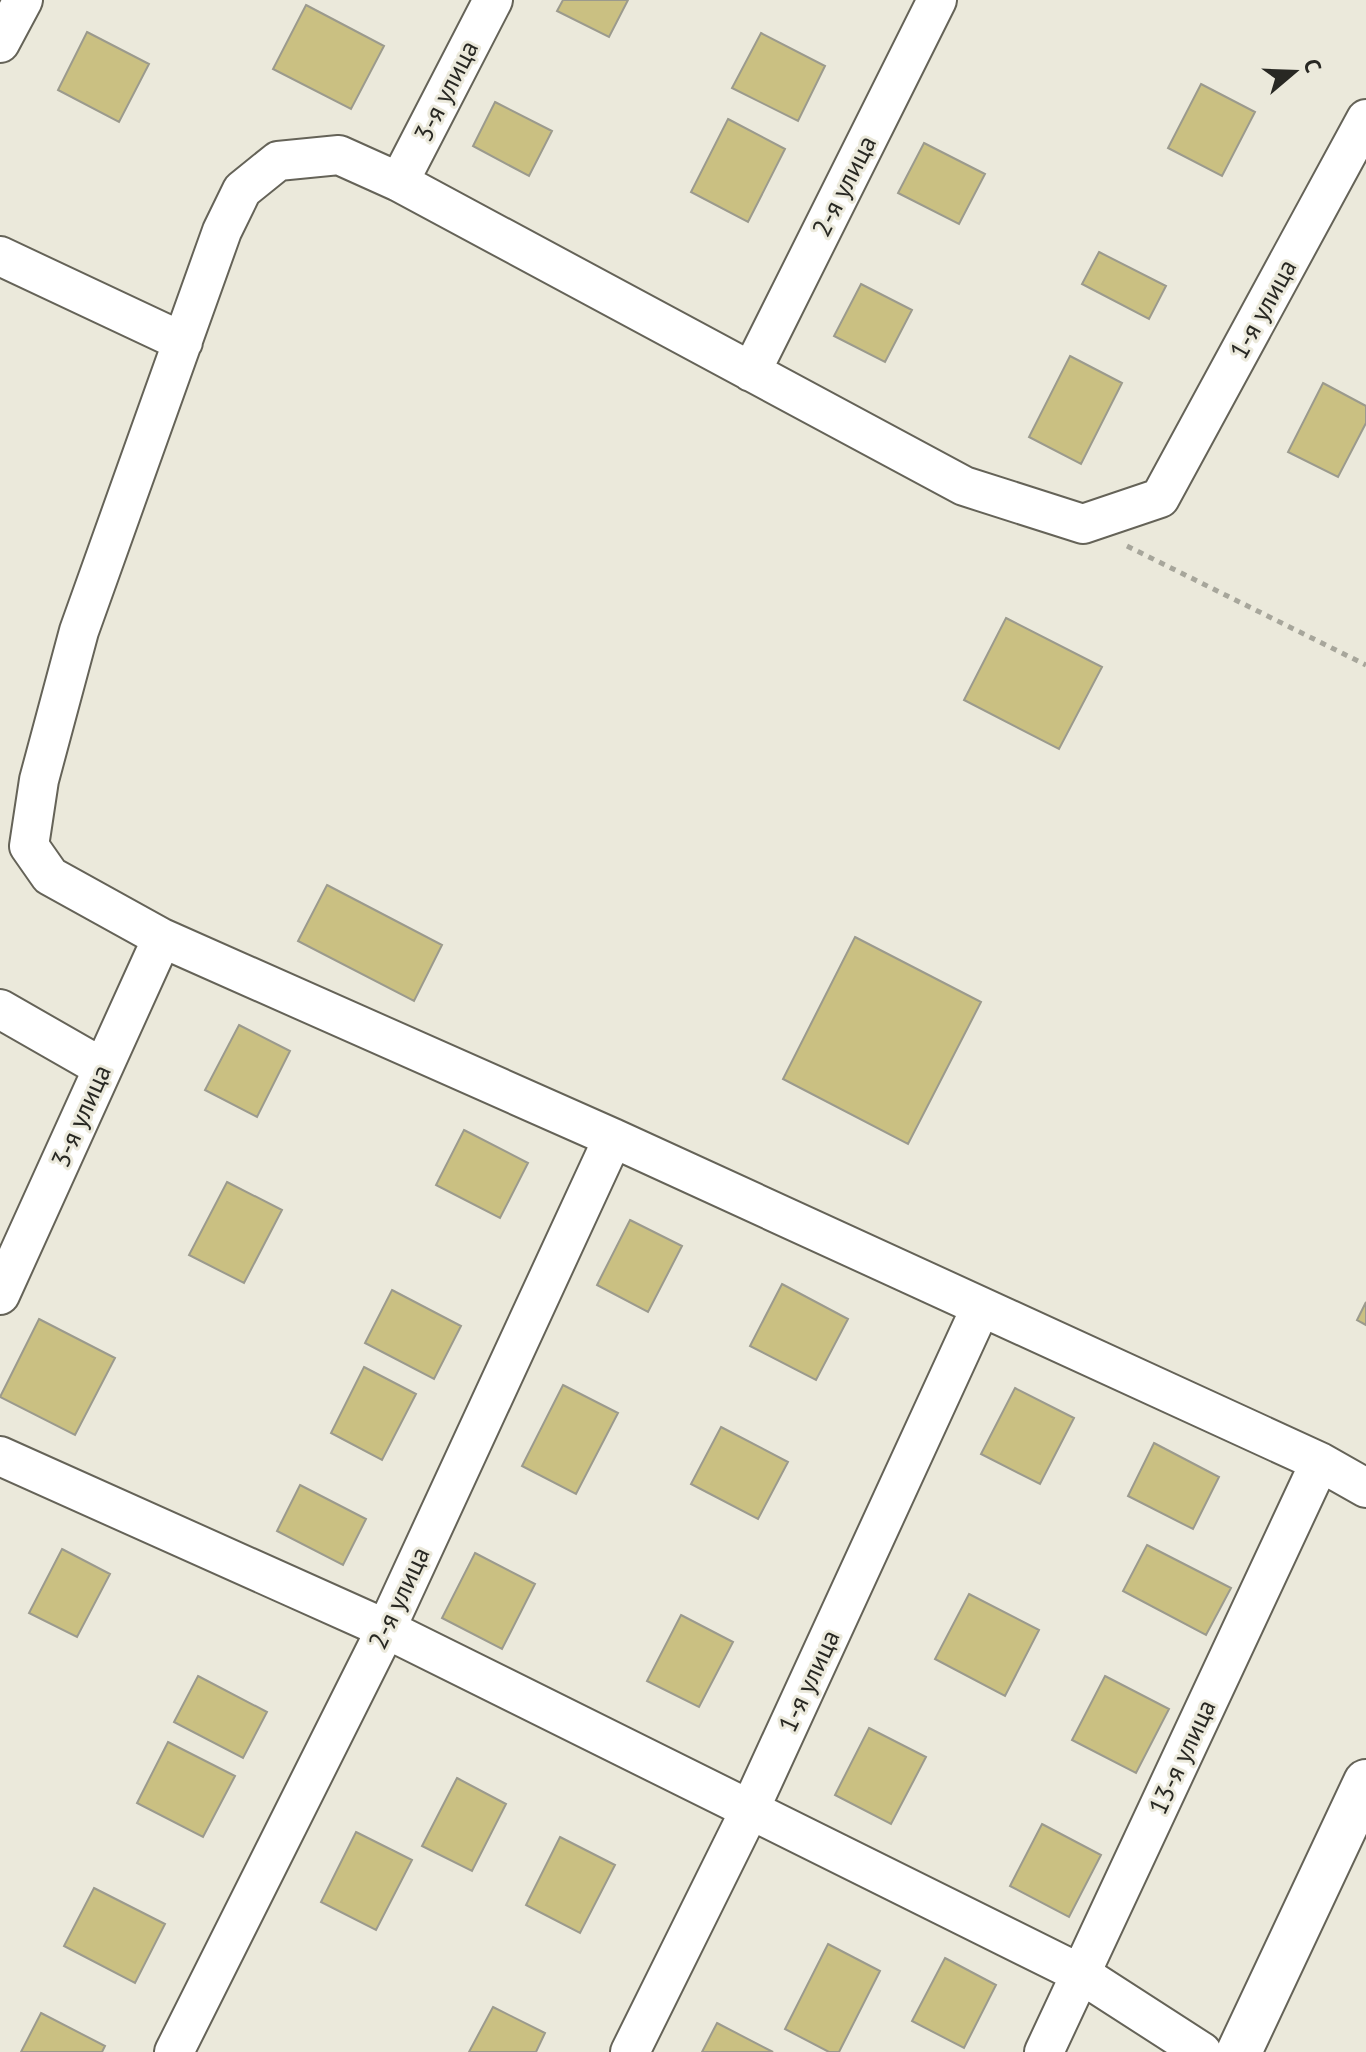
<svg xmlns="http://www.w3.org/2000/svg" width="1366" height="2052" font-family="'PT Sans',sans-serif">
<rect width="100%" height="100%" fill="#ebe9db"/>
<!-- building -->
<path fill="#cac082" stroke="#9b9a8d" stroke-width="2" d="M563,0H628L609,37L557,11Z
M306,5L384,46L351,109L273,69Z
M87,32L149,64L119,122L58,90Z
M761,33L825,66L798,121L732,88Z
M1201,84L1255,112L1222,176L1168,148Z
M495,102L552,131L529,176L473,146Z
M728,119L785,149L748,222L691,192Z
M924,143L985,174L959,224L898,193Z
M1099,252L1166,286L1149,319L1082,284Z
M861,284L912,310L885,362L834,336Z
M1070,356L1122,383L1081,464L1029,437Z
M1323,383L1366,406V423L1338,477L1288,452Z
M1006,618L1102,667L1059,749L964,700Z
M327,885L442,945L414,1001L298,941Z
M855,937L981,1002L908,1144L783,1079Z
M239,1025L290,1051L257,1117L205,1090Z
M464,1130L528,1163L500,1218L436,1185Z
M227,1182L282,1210L244,1283L189,1255Z
M630,1220L682,1246L648,1312L597,1285Z
M782,1284L848,1319L816,1380L750,1346Z
M392,1290L461,1326L434,1379L365,1343Z
M1366,1302V1325L1357,1320Z
M39,1319L115,1358L75,1435L0,1397Z
M364,1367L416,1394L382,1460L331,1433Z
M563,1385L618,1413L576,1494L522,1466Z
M1015,1388L1074,1418L1040,1484L981,1454Z
M721,1427L788,1462L758,1519L691,1484Z
M1154,1443L1219,1477L1193,1529L1128,1496Z
M300,1485L366,1519L343,1565L277,1531Z
M1147,1545L1231,1588L1206,1635L1123,1591Z
M62,1549L110,1574L77,1637L29,1613Z
M475,1553L535,1584L502,1649L442,1618Z
M969,1594L1039,1630L1005,1696L935,1659Z
M681,1615L733,1642L699,1707L647,1681Z
M198,1676L267,1712L243,1758L174,1722Z
M1105,1676L1169,1709L1136,1773L1072,1740Z
M869,1728L926,1757L891,1824L835,1795Z
M168,1742L235,1776L203,1837L137,1803Z
M457,1778L506,1804L472,1871L422,1846Z
M1042,1824L1101,1855L1069,1917L1010,1886Z
M356,1832L412,1860L376,1930L321,1902Z
M560,1837L615,1865L580,1933L526,1905Z
M94,1888L165,1924L135,1983L64,1946Z
M828,1944L880,1971L839,2052H829L785,2029Z
M945,1958L996,1985L964,2048L912,2021Z
M493,2007L545,2033L536,2052H469Z
M41,2013L105,2046L102,2052H21Z
M717,2023L773,2052H702Z"/>
<g fill="none" stroke-linecap="round" stroke-linejoin="round">
<!-- minor casing -->
<g stroke="#656358" stroke-width="42">
<path id="minor" d="M0,43L23,0
M1366,119L1160,498L1083,524L964,486L399,182L339,155L278,161L242,190L222,231L79,631L39,780L29,846L50,876L162,938L613,1138L1320,1462L1366,1488
M399,182L493,0
M0,256L183,342
M751,372L937,0
M0,1009L103,1068
M0,1295L162,938
M0,1456L386,1629L1081,1974L1202,2052
M174,2052L386,1629L613,1138
M630,2052L744,1822L981,1307
M1044,2052L1320,1462"/>
</g>
<!-- tertiary casing -->
<g stroke="#656358" stroke-width="48">
<path id="tertiary" d="M1239,2052L1366,1782"/>
</g>
<!-- path -->
<path stroke="#a7a69b" stroke-width="5" stroke-dasharray="6 6" stroke-linecap="butt" d="M1127,546L1366,665"/>
<!-- minor -->
<use href="#minor" stroke="#fff" stroke-width="38"/>
<!-- tertiary -->
<use href="#tertiary" stroke="#fff" stroke-width="44"/>
</g>
<g text-anchor="middle" stroke-width="6" stroke-linejoin="round" paint-order="stroke">
<!-- street labels -->
<g font-size="26" fill="#282823" stroke="#ebe9db">
<text transform="translate(446 91) rotate(-63)" y="9">3-я улица</text>
<text transform="translate(844 186) rotate(-63)" y="9">2-я улица</text>
<text transform="translate(1263 309) rotate(-61)" y="9">1-я улица</text>
<text transform="translate(81 1116) rotate(-66)" y="9">3-я улица</text>
<text transform="translate(399 1598) rotate(-65)" y="9">2-я улица</text>
<text transform="translate(809 1681) rotate(-65)" y="9">1-я улица</text>
<text transform="translate(1182 1757) rotate(-65)" y="9">13-я улица</text>
</g>
</g>
<!-- north arrow -->
<g transform="translate(1294 72) rotate(71)" stroke="#ebe9db" stroke-width="6" paint-order="stroke">
<path d="M0-6L14 30L0 20L-14 30Z" fill="#282823"/>
<text y="-12" font-size="22" font-weight="bold" text-anchor="middle" fill="#282823">С</text>
</g>
</svg>
